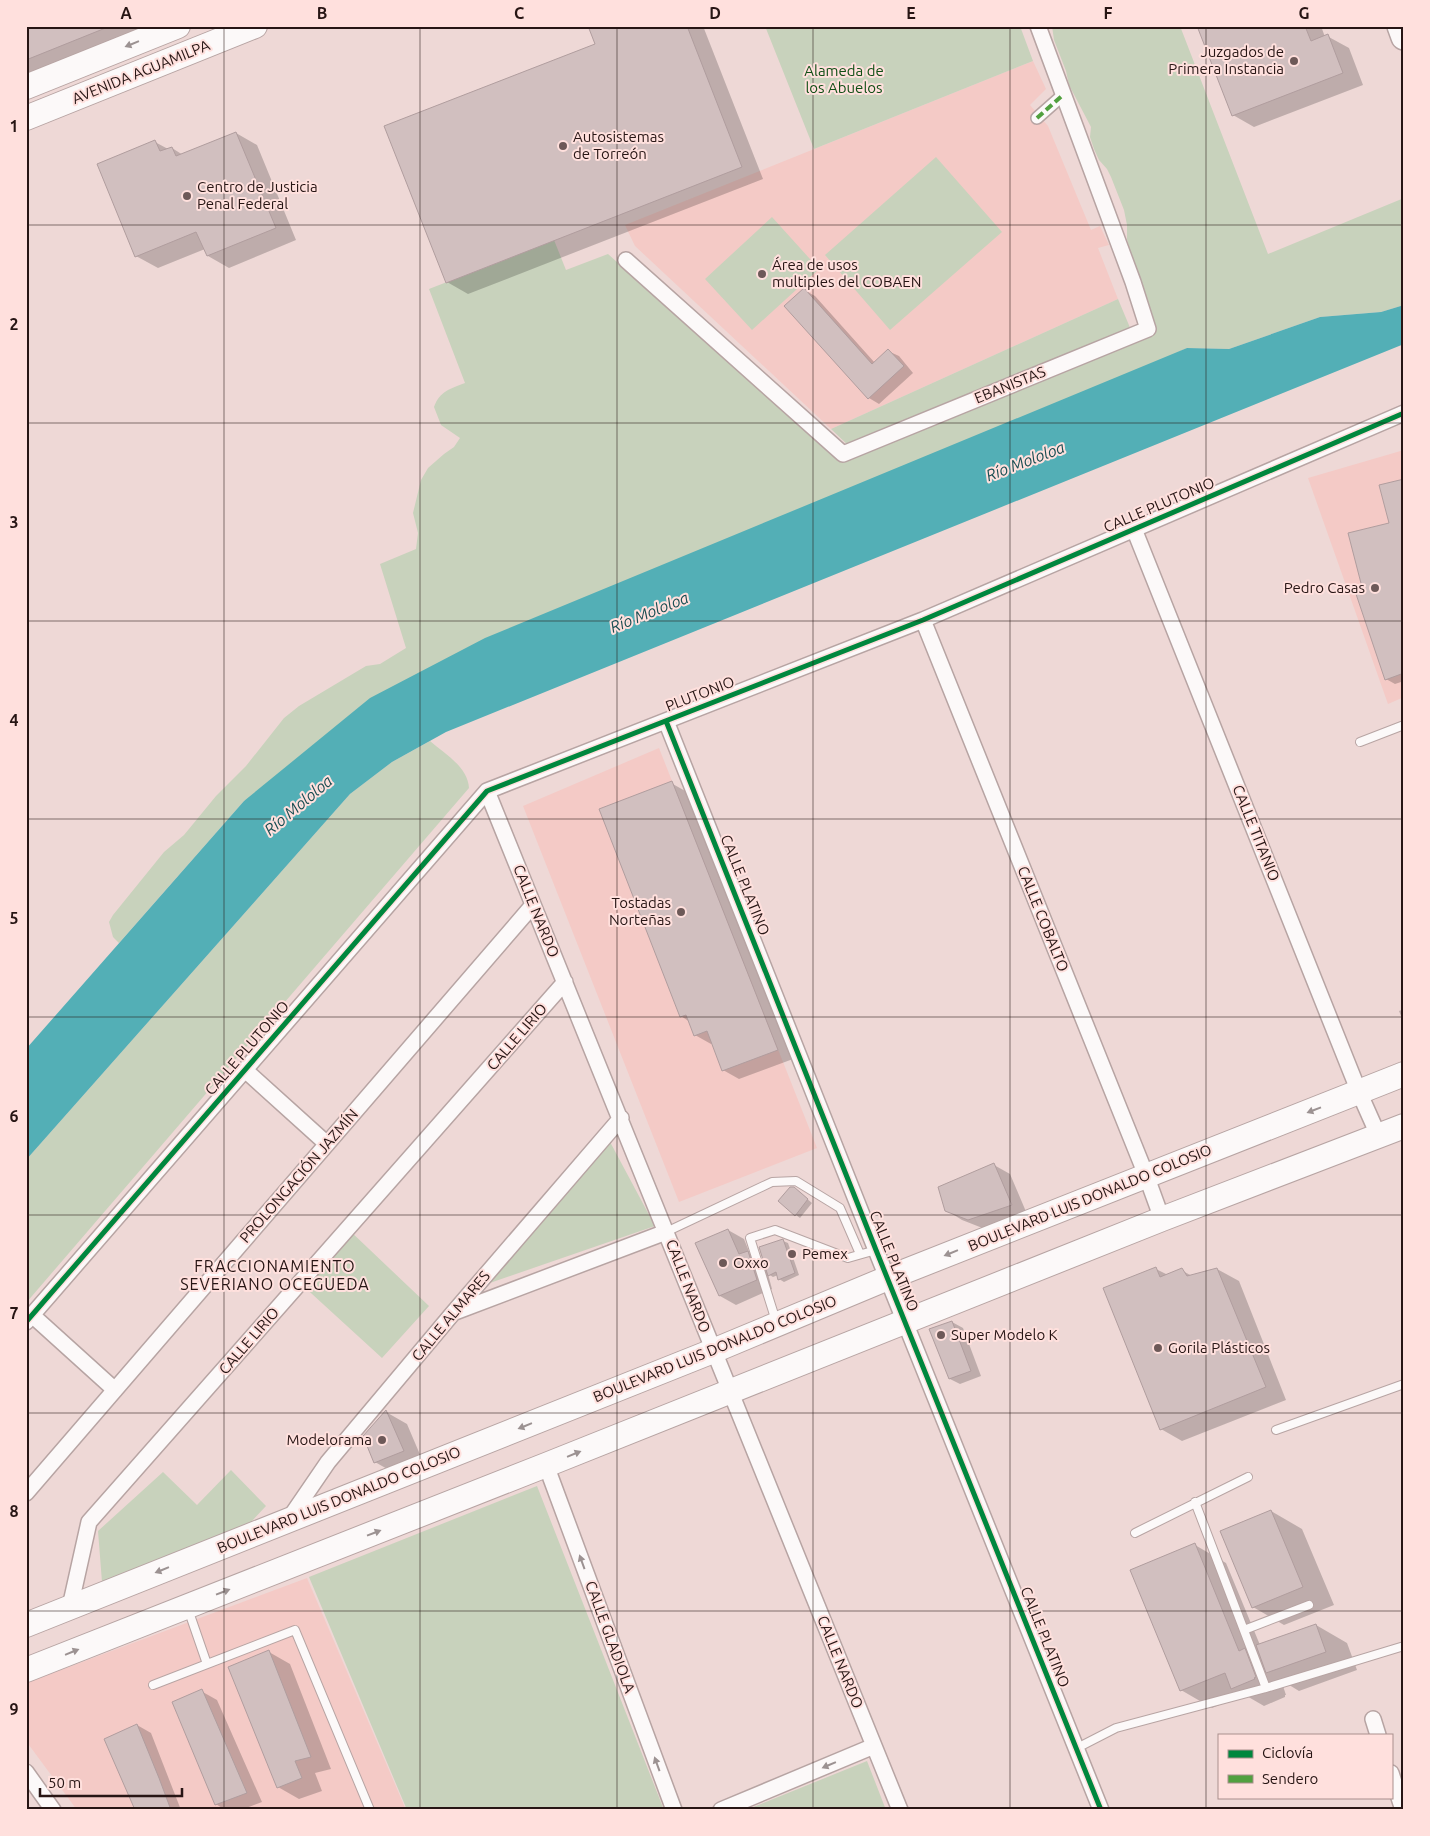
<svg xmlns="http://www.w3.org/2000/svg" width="1430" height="1836" font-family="Ubuntu,sans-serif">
<rect width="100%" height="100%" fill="#eed8d6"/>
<!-- built -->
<path fill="#f4cac6" d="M1033,61L1046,89L1030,105L1048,126L1091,230L1100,226L1109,245L1098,248L1118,299L831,429L635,246L625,225Z
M1404,450V697L1388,704L1308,478Z
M659,748L817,1148L679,1202L523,806Z
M307,1578L406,1810H77L26,1741V1683Z"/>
<!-- green -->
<path fill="#c8d2bc" d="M765,26H1020L1033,61L814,149Z
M1052,26H1180L1268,254L1404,198V305L1381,312L1320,317L1229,349L1187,348L244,801L119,943L113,937L109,922L113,915L164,852L184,835L216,796L246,766L284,718L299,706L366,666L380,664L406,648L380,564L416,549L418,533L413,513L421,480L428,468L444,454L454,447L460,438L441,425L434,407C440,391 450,389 465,383L429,289L554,240L566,270L608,254L833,454L836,459L1148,329L1127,239V225L1124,210L1111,177L1107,169L1099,160L1094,149L1090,137L1091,127L1069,85L1066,71L1054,40Z
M936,157L1002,232L890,330L825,255Z
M772,217L819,269L752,330L705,279Z
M1118,299L1131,330L851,448L831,429Z
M430,741C445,754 468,767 469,788L26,1303V1160L350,794L392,762Z
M609,1140L655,1226L484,1285Z
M348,1229L429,1306L382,1358L300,1283Z
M231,1470L266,1506L251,1522L102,1582L98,1531L163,1472L197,1505Z
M537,1486L664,1810H407L309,1577Z
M867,1761L886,1810H746Z"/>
<!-- water -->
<path fill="#53afb6" d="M1404,305V344L446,732L392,762L350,794L26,1160V1049L244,801L370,698L485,638L1187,348L1229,349L1320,317L1381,312Z"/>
<!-- shadow -->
<path fill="#0003" d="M26,26H135L139,35L26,80Z
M589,26H703L763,179L468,294L447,282L596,44Z
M1198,26H1321L1325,37L1327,36L1349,48L1363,85L1254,127L1233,115Z
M236,133L257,145L296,240L229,268L208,256L205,249L158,268L136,256L155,142L168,149L172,148L183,155Z
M804,290L815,296L875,363L888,351L899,356L913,373L879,404L869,398Z
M1404,480V681L1395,684L1386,679L1391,524Z
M671,783L687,792L793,1059L739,1079L723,1070L713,1043L711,1044L695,1035L690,1022L681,1016Z
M1404,1009V1023L1399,1011Z
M994,1165L1010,1174L1027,1214L985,1229L962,1220L946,1210Z
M794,1188L812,1203L800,1218L796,1215Z
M728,1230L744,1239L750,1254L765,1262L783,1241L788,1243L799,1275L784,1282L779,1279L778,1275L773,1277L768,1274L772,1289L736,1305L720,1296L697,1244Z
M1156,1269L1168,1275L1181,1270L1192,1276L1217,1269L1239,1281L1286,1400L1182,1441L1161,1429Z
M952,1322L963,1328L981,1376L960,1384L950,1379Z
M386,1412L407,1424L424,1464L396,1474L375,1462Z
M1271,1511L1302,1529L1334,1605L1284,1625L1253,1607Z
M1195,1545L1226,1563L1260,1645L1316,1625L1347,1643L1357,1670L1299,1691L1281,1680L1286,1695H1285V1697L1264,1706L1245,1695L1212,1708L1181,1690Z
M269,1652L290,1664L331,1769L315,1773L322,1791L299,1799L278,1787Z
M201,1691L217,1700L262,1802L241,1810H225L216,1804Z
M137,1725L151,1733L181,1810H137Z
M329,1807L334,1810H323Z"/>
<!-- building -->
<path fill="#d1bfbf" stroke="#b09d9e" d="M26,26H108V27L26,60Z
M588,26H687L742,167L446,283L384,126L595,44Z
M1197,26H1305L1311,41L1328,34L1343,73L1232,116Z
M236,132L276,228L207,256L196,232L135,257L97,164L155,140L160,151L172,147L176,156Z
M804,288L872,364L888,349L904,366L868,399L784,306Z
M1404,479V673L1385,680L1356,594L1363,591L1348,533L1389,523L1379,485Z
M672,781L778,1050L722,1071L707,1031L694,1036L686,1015L680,1017L599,809Z
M994,1163L1012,1205L968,1220L945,1211L938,1187Z
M790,1187H794L808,1199L795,1216L778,1201Z
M728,1229L739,1254L748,1251L757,1280L719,1296L695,1243Z
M783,1239L795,1273L778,1280L776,1272L768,1276L759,1247Z
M1156,1267L1160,1277L1182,1268L1187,1276L1217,1268L1266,1387L1160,1430L1103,1288Z
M952,1321L971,1371L949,1379L929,1329Z
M386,1410L404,1451L374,1463L363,1436Z
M1271,1510L1303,1587L1252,1608L1220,1531Z
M1195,1543L1239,1651L1245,1648L1256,1677L1254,1678L1255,1679L1231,1689L1225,1673L1180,1691L1130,1570Z
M1316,1624L1326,1652L1266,1673L1256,1645Z
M269,1650L311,1757L295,1761L302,1778L277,1788L228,1667Z
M202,1689L247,1793L215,1805L172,1702Z
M137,1724L159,1778L171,1810H135L104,1739Z"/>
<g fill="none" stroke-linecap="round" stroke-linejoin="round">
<!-- service casing -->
<g stroke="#b7a4a3" stroke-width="10">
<path id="service" d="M1360,742L1404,725
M666,1232L772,1182L796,1181L840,1208L860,1254
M776,1321L750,1238L775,1230L848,1258L876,1250
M1276,1430L1404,1384
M1195,1502L1266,1688
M1135,1533L1248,1477
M188,1609L207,1664
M1244,1630L1309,1605
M153,1685L295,1630L370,1810
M1077,1748L1116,1728L1266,1688L1404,1646"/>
</g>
<!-- pedestrian casing -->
<g stroke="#b7a4a3" stroke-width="14">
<path id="pedestrian" d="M1037,118L1063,95"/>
</g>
<!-- minor casing -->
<g stroke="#b7a4a3" stroke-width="18">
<path id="minor" d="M626,260L843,454L1148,329L1133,282L1038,26
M1134,529L1359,1092L1379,1137
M923,620L1146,1175L1162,1219
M666,721L876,1250L1101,1810
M487,791C625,1130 762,1470 900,1810
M245,1070L327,1144
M455,1312L666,1232
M32,1315L115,1390
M26,1322L487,791L923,620L1404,413
M546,1465L674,1810
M26,1493L533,905
M289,1519L328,1462L453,1313L621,1118
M70,1607L89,1522L565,982
M1373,1719L1378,1735
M26,1772L53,1810
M1391,1773L1403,1810
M721,1810L874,1746"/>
</g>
<!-- primary casing -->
<g stroke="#b7a4a3" stroke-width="26">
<path id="primary" d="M26,87L178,26
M26,118L255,26
M26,1625L713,1351L888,1278L1404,1074
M26,1670L546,1465L1162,1219L1404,1126"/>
</g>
<!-- trunk casing -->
<g stroke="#b7a4a3" stroke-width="28">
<path id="trunk" d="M1400,26L1404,37"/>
</g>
<!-- service -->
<use href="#service" stroke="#fcf9f9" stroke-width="8"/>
<!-- pedestrian -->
<use href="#pedestrian" stroke="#fcf9f9" stroke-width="11"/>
<!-- minor -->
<use href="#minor" stroke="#fcf9f9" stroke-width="15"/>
<!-- primary -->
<use href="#primary" stroke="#fcf9f9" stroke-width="24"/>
<!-- trunk -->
<use href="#trunk" stroke="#fcf9f9" stroke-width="25"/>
<!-- quiet -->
<path stroke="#51a03f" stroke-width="4" stroke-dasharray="8 4" stroke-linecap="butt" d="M1037,118L1063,95"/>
<!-- cycleway casing -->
<g stroke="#ffe0dd" stroke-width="8">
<path id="cycleway" d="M666,721L876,1250L1101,1810
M26,1322L487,791L923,620L1404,413"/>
</g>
<!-- cycleway -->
<use href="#cycleway" stroke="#00873e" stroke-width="5"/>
</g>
<!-- one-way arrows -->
<defs><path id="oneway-solid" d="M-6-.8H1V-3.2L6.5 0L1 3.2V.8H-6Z" transform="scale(1.25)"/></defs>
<g fill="#9c9292">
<use href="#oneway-solid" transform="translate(132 44) rotate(158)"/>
<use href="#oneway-solid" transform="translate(1314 1110) rotate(159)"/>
<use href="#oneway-solid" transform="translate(951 1253) rotate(158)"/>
<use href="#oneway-solid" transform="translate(525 1426) rotate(158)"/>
<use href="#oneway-solid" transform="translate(574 1454) rotate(-22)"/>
<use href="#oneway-solid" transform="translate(374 1533) rotate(-21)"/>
<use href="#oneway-solid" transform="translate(582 1562) rotate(-110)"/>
<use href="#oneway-solid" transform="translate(162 1570) rotate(158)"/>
<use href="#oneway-solid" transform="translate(223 1592) rotate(-21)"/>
<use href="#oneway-solid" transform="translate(72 1652) rotate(-22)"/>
<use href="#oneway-solid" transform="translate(657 1764) rotate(-110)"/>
<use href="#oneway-solid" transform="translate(829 1765) rotate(157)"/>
</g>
<!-- grid -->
<path fill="none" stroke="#271514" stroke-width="1" stroke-opacity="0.55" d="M224,26V1810M420,26V1810M617,26V1810M813,26V1810M1010,26V1810M1206,26V1810M26,225H1404M26,423H1404M26,621H1404M26,819H1404M26,1017H1404M26,1215H1404M26,1413H1404M26,1611H1404"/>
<!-- markers -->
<g fill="#6d5958" stroke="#ffe0dd" stroke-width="2">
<circle cx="1294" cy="61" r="5"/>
<circle cx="563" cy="146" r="5"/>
<circle cx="187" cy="196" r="5"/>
<circle cx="762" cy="274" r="5"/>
<circle cx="1375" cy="588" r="5"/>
<circle cx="681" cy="912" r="5"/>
<circle cx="792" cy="1254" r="5"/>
<circle cx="723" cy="1263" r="5"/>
<circle cx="941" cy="1335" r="5"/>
<circle cx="1158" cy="1348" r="5"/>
<circle cx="382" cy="1440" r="5"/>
</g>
<g text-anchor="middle" stroke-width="4" stroke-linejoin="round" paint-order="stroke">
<!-- poi labels -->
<g font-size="15" fill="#271514" stroke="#ffe0dd" text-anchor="start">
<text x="1284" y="57" text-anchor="end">Juzgados de<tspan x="1284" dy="17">Primera Instancia</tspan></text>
<text x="573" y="142">Autosistemas<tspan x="573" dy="17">de Torreón</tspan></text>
<text x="197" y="192">Centro de Justicia<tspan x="197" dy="17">Penal Federal</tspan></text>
<text x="772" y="270">Área de usos<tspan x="772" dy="17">multiples del COBAEN</tspan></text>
<text x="1365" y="593" text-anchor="end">Pedro Casas</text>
<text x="671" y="908" text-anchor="end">Tostadas<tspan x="671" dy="17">Norteñas</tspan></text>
<text x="802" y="1259">Pemex</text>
<text x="733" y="1268">Oxxo</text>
<text x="951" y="1340">Super Modelo K</text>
<text x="1168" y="1353">Gorila Plásticos</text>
<text x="372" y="1445" text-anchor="end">Modelorama</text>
</g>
<!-- park labels -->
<g font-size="15" fill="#104f15" stroke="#ffe0dd">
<text x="844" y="76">Alameda de<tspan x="844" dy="17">los Abuelos</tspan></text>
</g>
<!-- street labels -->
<g font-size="15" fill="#271514" stroke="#ffe0dd">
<text transform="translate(141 72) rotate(-22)" y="5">AVENIDA AGUAMILPA</text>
<text transform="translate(1010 385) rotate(-22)" y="5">EBANISTAS</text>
<text transform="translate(1159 505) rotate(-23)" y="5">CALLE PLUTONIO</text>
<text transform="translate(700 694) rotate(-21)" y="5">PLUTONIO</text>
<text transform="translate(1256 833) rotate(68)" y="5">CALLE TITANIO</text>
<text transform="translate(745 885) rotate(68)" y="5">CALLE PLATINO</text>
<text transform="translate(536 911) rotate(68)" y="5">CALLE NARDO</text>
<text transform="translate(1043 919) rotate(68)" y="5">CALLE COBALTO</text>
<text transform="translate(517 1037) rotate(-49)" y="5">CALLE LIRIO</text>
<text transform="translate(247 1048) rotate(-49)" y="5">CALLE PLUTONIO</text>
<text transform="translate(299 1176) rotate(-49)" y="5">PROLONGACIÓN JAZMÍN</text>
<text transform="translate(1090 1198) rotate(-22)" y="5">BOULEVARD LUIS DONALDO COLOSIO</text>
<text transform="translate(894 1261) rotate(68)" y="5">CALLE PLATINO</text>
<text transform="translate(688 1286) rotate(69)" y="5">CALLE NARDO</text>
<text transform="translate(451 1316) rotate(-50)" y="5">CALLE ALMARES</text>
<text transform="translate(249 1341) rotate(-49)" y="5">CALLE LIRIO</text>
<text transform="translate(715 1349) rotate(-22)" y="5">BOULEVARD LUIS DONALDO COLOSIO</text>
<text transform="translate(339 1500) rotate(-22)" y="5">BOULEVARD LUIS DONALDO COLOSIO</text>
<text transform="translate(610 1637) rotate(70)" y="5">CALLE GLADIOLA</text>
<text transform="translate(1045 1637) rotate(68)" y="5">CALLE PLATINO</text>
<text transform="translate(840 1662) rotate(68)" y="5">CALLE NARDO</text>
</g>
<!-- water labels -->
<g font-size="16" font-style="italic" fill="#184d52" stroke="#ffe0dd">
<text transform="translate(1025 461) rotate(-21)" y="6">Río Mololoa</text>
<text transform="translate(649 612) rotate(-22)" y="6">Río Mololoa</text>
<text transform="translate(298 805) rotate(-40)" y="6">Río Mololoa</text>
</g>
<!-- neighbourhood labels -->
<g font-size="16" letter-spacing="1" fill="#271514" stroke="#ffe0dd">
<text x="275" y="1272">FRACCIONAMIENTO<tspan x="275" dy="18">SEVERIANO OCEGUEDA</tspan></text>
</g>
</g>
<!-- border -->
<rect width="1430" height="1836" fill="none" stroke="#ffe0dd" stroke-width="55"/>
<!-- legend -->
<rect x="1218" y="1734" width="175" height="65" fill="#ffe0dd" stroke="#a98f8d"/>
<rect x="1228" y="1750" width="25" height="8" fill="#00873e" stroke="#a98f8d"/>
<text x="1262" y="1758" font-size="15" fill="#271514">Ciclovía</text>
<rect x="1228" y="1775" width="25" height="8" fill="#51a03f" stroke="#a98f8d"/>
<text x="1262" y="1784" font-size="15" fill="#271514">Sendero</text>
<!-- scale -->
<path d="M40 1788v8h142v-8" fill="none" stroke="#271514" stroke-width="2.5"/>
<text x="48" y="1788" font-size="15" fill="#271514" stroke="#ffe0dd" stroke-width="4" paint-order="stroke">50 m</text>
<rect x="28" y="28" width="1374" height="1780" fill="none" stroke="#271514" stroke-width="2"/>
<g font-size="16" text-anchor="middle" font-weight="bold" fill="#271514">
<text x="126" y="19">A</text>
<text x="322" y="19">B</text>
<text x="519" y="19">C</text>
<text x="715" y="19">D</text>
<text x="911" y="19">E</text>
<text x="1108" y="19">F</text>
<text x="1304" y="19">G</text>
<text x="14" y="132">1</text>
<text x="14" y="330">2</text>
<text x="14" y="528">3</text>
<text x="14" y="726">4</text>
<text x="14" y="924">5</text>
<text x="14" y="1122">6</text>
<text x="14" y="1319">7</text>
<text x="14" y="1517">8</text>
<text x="14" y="1715">9</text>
</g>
</svg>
